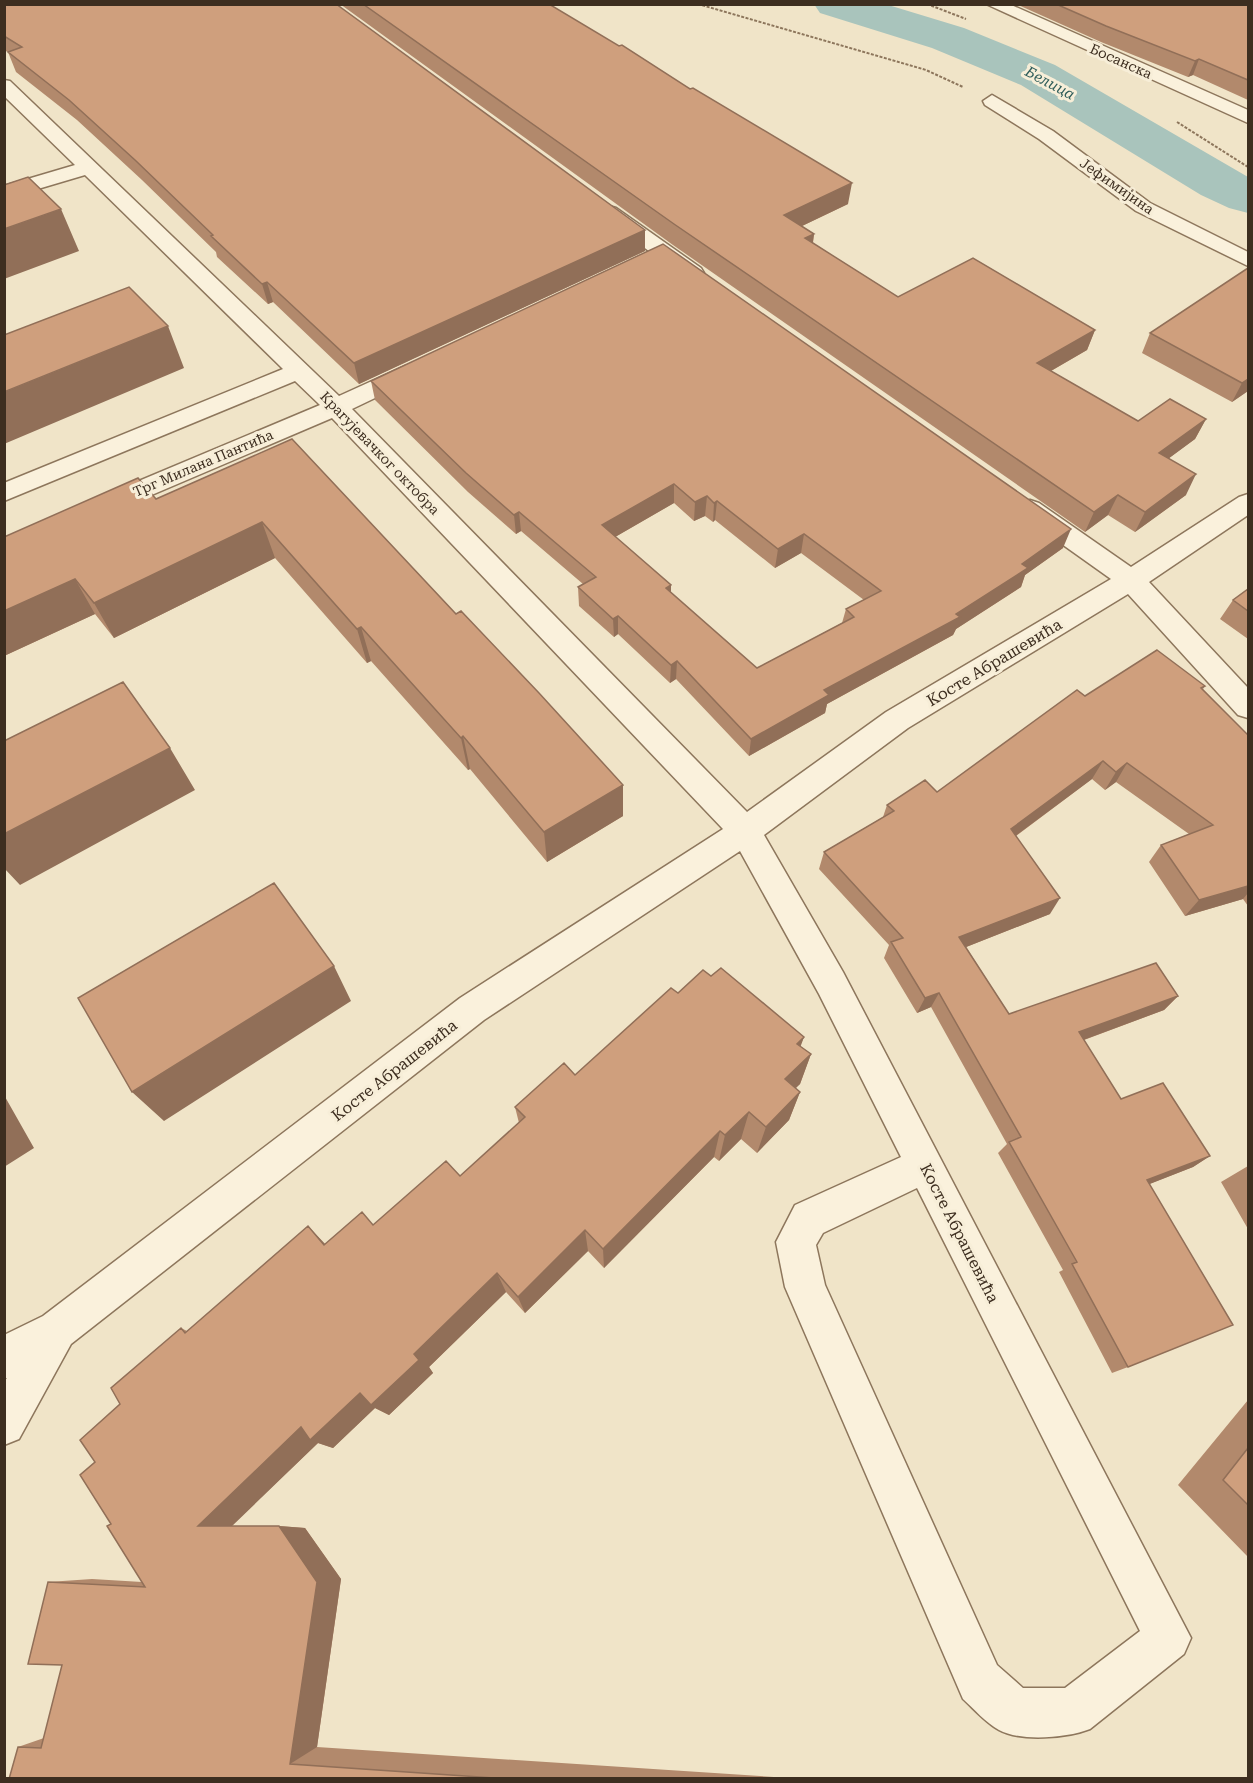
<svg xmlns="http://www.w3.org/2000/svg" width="1253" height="1783" font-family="'Roboto Serif',serif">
<rect width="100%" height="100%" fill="#f0e4c8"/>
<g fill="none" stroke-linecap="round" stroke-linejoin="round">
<!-- river -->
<path fill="#a9c4bc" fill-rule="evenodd" d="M814,4H885L964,28L1055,65L1248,177V213L1229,208L1201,195L1021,85L932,48L820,13Z"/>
<!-- minor casing -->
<g stroke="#8d765c" stroke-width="3">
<path id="minor" d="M986,4H1009L1248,110V123Z
M4,80L10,81L339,396L405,366L413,364L421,366L425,371L421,376L352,409L747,812L886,712L1111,579L1021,515L1017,509L1021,503L1030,500L1039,503L1131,567L1239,497L1248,494V515L1149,582L1248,688V718L1238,715L1128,594L908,728L764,835L843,972L1191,1638L1184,1654L1090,1729C1067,1738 1021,1742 999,1730C986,1723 974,1709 963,1699L785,1287L776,1242L795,1205L901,1157L819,994L740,851L484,1020L71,1344L19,1439L4,1445V1382L7,1378L4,1379V1335L43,1316L460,998L723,829L332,418L114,511L105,514L96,511L92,505L96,499L320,405L295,381L4,501V483L283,369L85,175L4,199V186L75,165L4,96ZM917,1188L1140,1631L1065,1688H1023L997,1665L825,1285L816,1245L823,1233Z
M992,95L1053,131L1150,203L1248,252V266L1136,211L1039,139L985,105L983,101Z
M609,206L616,208L701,268L704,273L701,278H685L602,216L599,212L602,208Z"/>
</g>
<!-- path -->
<path stroke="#8d765c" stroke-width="2" stroke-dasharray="3 1.5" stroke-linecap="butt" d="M698,4L926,70L963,87
M927,4L966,19
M1177,122L1248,167"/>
<!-- minor -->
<use href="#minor" fill="#faf1dc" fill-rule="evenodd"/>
</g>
<!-- wall -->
<path fill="#b2896c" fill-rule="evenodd" d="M4,4L645,251L359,384L273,302L268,304L217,257L216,252L142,180L77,120L16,72L8,52L4,50Z
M340,4H549L848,204L802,226L814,234L813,243L898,297L1095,330L1087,350L1051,371L1138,421L1206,419L1195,439L1169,458L1186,495L1135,532L1108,515L1085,532L673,245Z
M1016,4H1248V100L1193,75L1188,77L1101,42Z
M1248,268V391L1232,402L1142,353L1150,333Z
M371,381L1063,548L1025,575L1021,587L956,629L953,635L827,704L825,713L749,756L676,679L670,683L618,634L614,637L579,606L578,587L583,584L521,531L516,534L468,492L375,400ZM674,503L694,521L705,516L713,522L715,520L775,568L801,553L864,600L846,609L842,623L757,668L671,593L615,537Z
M292,439L456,614L623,785V816L547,862L470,769L468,770L371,661L367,663L275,558L114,638L95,614L4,656V537L156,499Z
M1248,589V639L1220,619L1233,600Z
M1205,686L1203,689L1248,735V906L1243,899L1185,916L1149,862L1161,845L1189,834L1116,782L1105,790L1092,779L1016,836L1050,914L966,947L1009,1014L1178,996L1164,1010L1084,1040L1121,1099L1210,1156L1193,1167L1149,1184L1128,1367L1112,1373L1059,1272L1063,1270L998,1153L1007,1144L931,1007L917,1013L884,958L889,945L819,869L824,852L883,817L887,805L937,792L1085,696Z
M711,976L804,1037L800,1046L811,1054L800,1084L795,1088L800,1092L789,1120L757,1153L741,1139L719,1161L714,1157L604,1268L588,1251L525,1313L506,1292L429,1367L433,1373L389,1415L375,1408L333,1448L318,1443L231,1526H279L305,1528L341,1579L317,1747L805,1779H9L18,1747L44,1738L62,1665L48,1582L92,1579L142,1582L111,1524L95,1462L120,1404L181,1328L187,1331L325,1244L373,1225L460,1176L519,1123L515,1107L575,1075L678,993Z
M1248,1166V1229L1221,1182Z
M1248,1400V1557L1178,1485Z"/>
<!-- shaded-wall -->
<path fill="#916f58" d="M1199,59L1193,75L1188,77L1195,61Z
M852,183L848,204L781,236L784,215Z
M61,209L79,251L4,279V229Z
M645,230V251L359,384L354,363Z
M814,234L811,255L805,238Z
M267,282L273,302L268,304L262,284Z
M168,326L184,368L4,444V392Z
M1095,330L1087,350L1030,383L1037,363Z
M1248,379V391L1232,402L1242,383Z
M1206,419L1195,439L1149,473L1159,453Z
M1196,474L1186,495L1135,532L1145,512Z
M674,484V503L603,544L602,525Z
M1118,495L1108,515L1085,532L1094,512Z
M707,496L705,516L694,521L695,502Z
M717,501L715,520L713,522L714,503Z
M519,512L521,531L516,534L514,515Z
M262,522L275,558L114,638L94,603Z
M1071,529L1063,548L1025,575L1021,587L956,629L953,635L827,704L825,713L749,756L751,739L824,690L956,614L1022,564Z
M804,534L801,553L775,568L778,549Z
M75,579L95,614L4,656V611Z
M671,585V603L666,588Z
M618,616V634L614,637L613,619Z
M361,627L371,661L367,663L357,629Z
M677,661L676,679L670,683L671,665Z
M463,736L470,769L468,770L461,738Z
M170,748L195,790L20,885L4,868V834Z
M1103,761L1092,779L1002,846L1011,829Z
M1127,763L1116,782L1105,790L1116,772Z
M623,785V816L547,862L544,832Z
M1248,886V893L1243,899L1185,916L1199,900Z
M1060,898L1050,914L951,953L959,937Z
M334,966L351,1001L164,1121L132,1092Z
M939,993L931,1007L917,1013L925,998Z
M1178,996L1164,1010L1067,1046L1079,1032Z
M804,1037L793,1067L797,1044Z
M811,1054L800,1084L776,1108L785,1079Z
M800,1092L789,1120L757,1153L766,1127Z
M4,1095L34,1148L4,1167Z
M749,1112L741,1139L719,1161L725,1135Z
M720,1131L714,1157L604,1268L603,1249Z
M1210,1156L1193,1167L1132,1191L1147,1180Z
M308,1226L328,1247L324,1245Z
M585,1230L588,1251L525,1313L518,1297Z
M497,1273L506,1292L429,1367L433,1373L389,1415L375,1408L333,1448L318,1443L230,1528L198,1526L301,1427L360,1393L414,1354Z
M279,1526L305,1528L341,1579L317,1747L290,1764Z"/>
<!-- building -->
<path fill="#cf9f7d" stroke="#916f58" stroke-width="1.5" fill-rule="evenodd" d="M4,4H336L645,230L354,363L267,282L262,284L211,236L213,235L135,160L69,100L8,52L22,47L4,36Z
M363,4H549L619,46L622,45L690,89L693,88L852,183L784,215L814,234L805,238L898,297L973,258L1095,330L1037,363L1138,421L1170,399L1206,419L1159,453L1196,474L1145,512L1118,495L1094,512L674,224Z
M1056,4H1248V80L1199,59L1195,61L1106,26Z
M28,177L61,209L4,229V185Z
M663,244L1071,529L1022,564L1028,568L956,614L960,617L824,690L829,695L751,739L677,661L671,665L618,616L613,619L578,587L596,577L519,512L514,515L466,473L371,381ZM674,484L695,502L707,496L714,503L717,501L778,549L804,534L881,591L846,609L854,617L757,668L666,588L671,585L602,525Z
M1248,268V379L1242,383L1150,333Z
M129,287L168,326L4,392V335Z
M292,439L456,614L461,611L539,693L623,785L544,832L463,736L461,738L361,627L357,629L262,522L94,603L75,579L4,611V537L138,478L156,499Z
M1248,589V611L1233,600Z
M1157,650L1205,686L1201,688L1248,735V886L1199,900L1161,845L1213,825L1127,763L1116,772L1103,761L1011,829L1060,898L959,937L1009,1014L1156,963L1178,996L1079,1032L1121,1099L1163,1083L1210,1156L1147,1180L1233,1325L1128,1367L1072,1264L1077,1262L1009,1142L1021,1137L939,993L925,998L891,942L903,938L824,852L894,811L887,805L925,780L937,792L1077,690L1085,696Z
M123,682L170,748L4,834V741Z
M274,883L334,966L132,1092L78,998Z
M721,968L804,1037L797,1044L811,1054L785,1079L800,1092L766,1127L749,1112L725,1135L720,1131L603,1249L585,1230L518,1297L497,1273L414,1354L419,1360L371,1405L360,1393L310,1440L301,1427L198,1526H279L317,1582L290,1764L509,1779H9L18,1747L41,1748L62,1665L28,1664L48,1582L145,1587L107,1526L111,1524L80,1475L95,1462L80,1440L120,1404L111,1388L181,1328L185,1333L308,1226L324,1245L362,1212L373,1225L446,1161L460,1176L525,1117L515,1107L564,1063L575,1075L671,988L678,993L703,970L711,976Z
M1248,1448V1505L1223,1480Z"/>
<g text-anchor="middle" stroke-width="6" stroke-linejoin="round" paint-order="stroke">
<!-- far-street labels -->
<g font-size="14" fill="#3d2e20" stroke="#f7eed8">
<text transform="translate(1121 61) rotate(24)" y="5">Босанска</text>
<text transform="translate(1117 186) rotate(35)" y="5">Јефимијина</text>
<text transform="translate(380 453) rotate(46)" y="5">Крагујевачког октобра</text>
<text transform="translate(203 463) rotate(-23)" y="5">Трг Милана Пантића</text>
</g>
<!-- far-water labels -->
<g font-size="15" font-style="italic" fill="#2f5d5a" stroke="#f7eed8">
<text transform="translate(1050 83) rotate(28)" y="5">Белица</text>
</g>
<!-- street labels -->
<g font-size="16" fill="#3d2e20" stroke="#f7eed8">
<text transform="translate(994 662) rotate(-31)" y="6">Косте Абрашевића</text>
<text transform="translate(394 1070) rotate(-38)" y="6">Косте Абрашевића</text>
<text transform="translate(960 1233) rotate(63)" y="6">Косте Абрашевића</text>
</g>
</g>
<!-- border -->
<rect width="1253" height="1783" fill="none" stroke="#3d2e20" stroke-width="12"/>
</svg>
